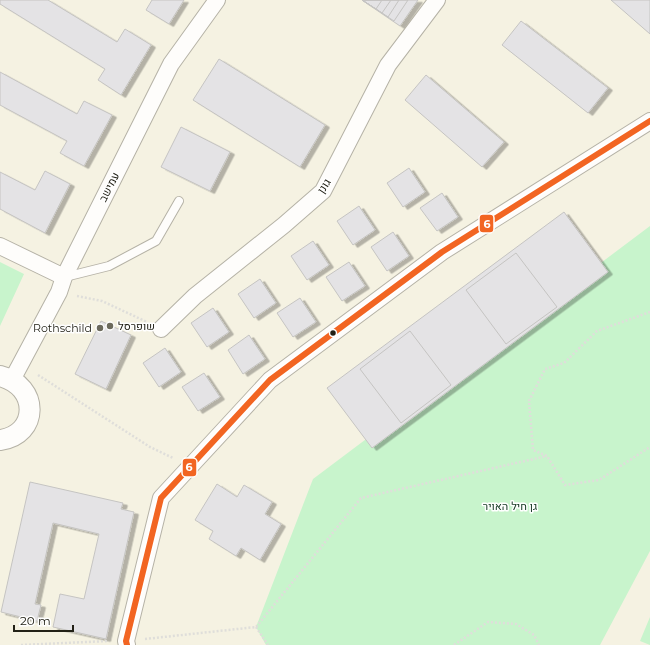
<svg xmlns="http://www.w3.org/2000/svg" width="650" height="645" font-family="Montserrat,Heebo,sans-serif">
<defs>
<filter id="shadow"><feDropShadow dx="4.5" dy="2.5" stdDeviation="0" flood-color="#0004"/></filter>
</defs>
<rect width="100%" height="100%" fill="#f5f2e2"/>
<!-- green -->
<path fill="#c8f4cc" d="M650,226V551L600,645H266L256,627L313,479Z
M0,262L24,274L0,326Z
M650,617V645L640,641Z"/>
<!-- building -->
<path fill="#e4e3e5" stroke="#c5c4c2" filter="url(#shadow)" d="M0,0H48L117,42L125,29L151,45L121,95L98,80L105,69L0,4Z
M152,0H184L169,24L146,10Z
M362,0H382L376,9Z
M362,0H418L400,26Z
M362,0H391L382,13Z
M362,0H399L388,17Z
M362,0H408L394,21Z
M611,0H650V34Z
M521,21L608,88L588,113L502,45Z
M219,59L325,125L300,167L193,100Z
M0,72L77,114L84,101L112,115L84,166L60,153L67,141L0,105Z
M426,75L504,142L482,167L405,100Z
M181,127L230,152L210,191L161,167Z
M409,168L425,192L403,207L387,183Z
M45,171L70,184L45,233L0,209V172L35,190Z
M442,193L458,217L437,231L420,208Z
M359,206L375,230L353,245L337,221Z
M564,212L608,272L372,448L327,388Z
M393,232L409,256L387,271L371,247Z
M313,241L329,265L307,280L291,256Z
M516,253L557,307L506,344L466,290Z
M349,262L365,286L342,301L326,277Z
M260,279L276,303L254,318L238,294Z
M300,298L316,322L293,337L277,313Z
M213,308L229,332L207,347L191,323Z
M101,321L131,335L106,389L75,374Z
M410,331L451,385L401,423L360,369Z
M249,335L265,359L243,374L228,350Z
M165,348L181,372L159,387L143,363Z
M204,373L220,397L198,411L182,387Z
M30,482L123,503L121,509L134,512L106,639L53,627L60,594L84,599L99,534L53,523L35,604L41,605L37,621L1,612Z
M217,484L237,497L244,485L272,502L265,514L281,524L260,560L241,548L236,556L209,539L213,531L195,520Z"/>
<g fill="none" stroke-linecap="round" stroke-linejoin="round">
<!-- service casing -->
<g stroke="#b5b2a6" stroke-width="10">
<path id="service" d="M65,277L109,266L156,241L179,201"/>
</g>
<!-- minor casing -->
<g stroke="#b5b2a6" stroke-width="18">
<path id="minor" d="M0,246L64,277
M161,329L195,296L284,225L323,191L388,65L437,0
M12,380L59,292L64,277L171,64L217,0
M127,645L126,641L161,498L270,380L442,252L650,121"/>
</g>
<!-- tertiary casing -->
<g stroke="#b5b2a6" stroke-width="22">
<path id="tertiary" d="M0,376C40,386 39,435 0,440"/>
</g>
<!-- path -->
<path stroke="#dfdeda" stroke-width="2.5" stroke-dasharray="2 2" stroke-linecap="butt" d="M77,296L102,301L147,322
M650,312L597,331L564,363L545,369L529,401L533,450L547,456L565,485L599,480L650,447
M38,375L150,447L173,458
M256,627L268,645
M145,639L256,627L361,498L547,456
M21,645L108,641
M454,645L488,622L516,624L534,635L539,645"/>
<!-- service -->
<use href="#service" stroke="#fefdfb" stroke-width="8"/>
<!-- minor -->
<use href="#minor" stroke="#fefdfb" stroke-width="16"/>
<!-- tertiary -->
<use href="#tertiary" stroke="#fefdfb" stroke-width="20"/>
<!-- bus-1 casing -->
<g stroke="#fff" stroke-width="9">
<path id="bus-1" d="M127,645L126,641L161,498L270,380L442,252L650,121"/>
</g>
<!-- bus-1 -->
<use href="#bus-1" stroke="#f26522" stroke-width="6"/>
</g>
<!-- markers -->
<g fill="#6c6a5d" stroke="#fff" stroke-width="1.5">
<circle cx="110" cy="326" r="4"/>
<circle cx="100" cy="328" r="4"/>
</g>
<circle fill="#222116" stroke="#fff" stroke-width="1.5" cx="333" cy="333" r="3.5"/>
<g text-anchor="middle" stroke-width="3" stroke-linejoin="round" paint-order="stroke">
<!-- street labels -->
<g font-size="11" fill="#222116" stroke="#fff">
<text transform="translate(324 186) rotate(-57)" y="4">גונן</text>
<text transform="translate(109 187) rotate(-63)" y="4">עמישב</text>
</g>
<!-- poi labels -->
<g font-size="11" fill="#222116" stroke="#fff" text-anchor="start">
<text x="118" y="330">שופרסל</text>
<text x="92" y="332" text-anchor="end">Rothschild</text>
</g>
<!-- park labels -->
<g font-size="11" fill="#10351e" stroke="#fff">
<text x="510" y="510">גן חיל האויר</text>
</g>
</g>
<g stroke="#fff" stroke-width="1.5">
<rect x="479" y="214" width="15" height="19" rx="4" fill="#f26522"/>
<rect x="182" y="458" width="15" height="19" rx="4" fill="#f26522"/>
</g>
<g font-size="11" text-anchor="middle" font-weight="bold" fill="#fff">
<text x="487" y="228">6</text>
<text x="189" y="471">6</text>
</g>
<!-- scale -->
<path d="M14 625v6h59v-6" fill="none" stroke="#222116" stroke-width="2"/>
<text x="20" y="625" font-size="12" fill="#222116" stroke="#ffffff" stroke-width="3" paint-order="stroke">20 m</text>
</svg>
